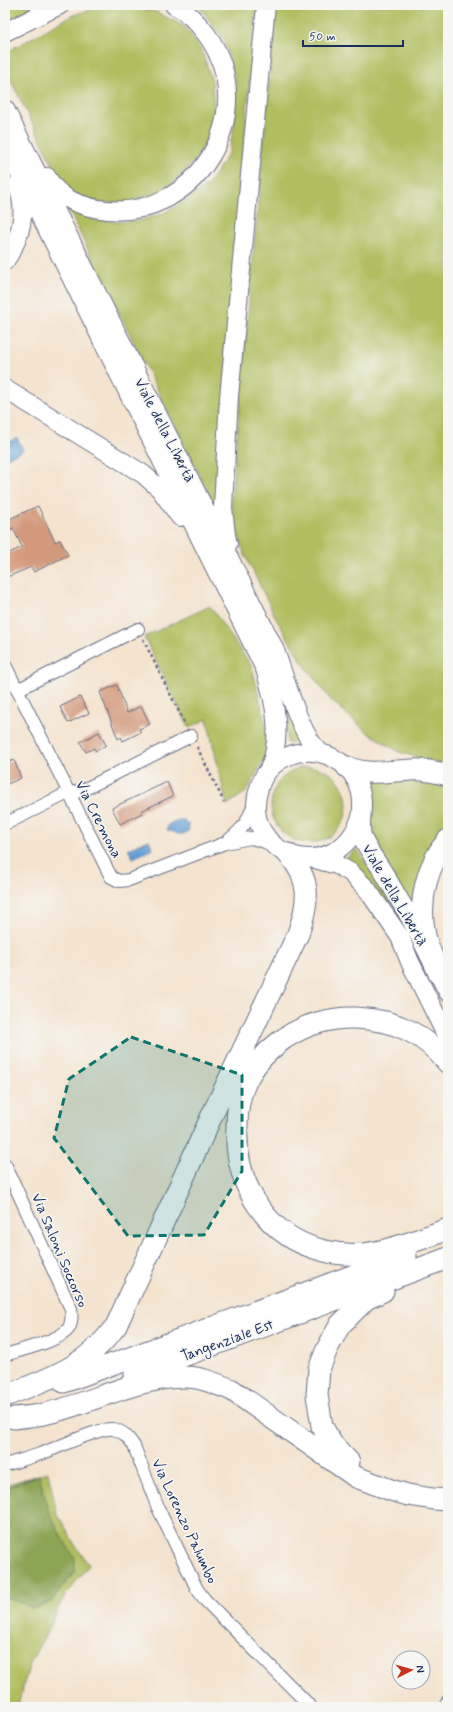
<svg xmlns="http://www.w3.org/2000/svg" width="453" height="1712" font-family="Mynerve,sans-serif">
<rect width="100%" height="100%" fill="#f6f6f2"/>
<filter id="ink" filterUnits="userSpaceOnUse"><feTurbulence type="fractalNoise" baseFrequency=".025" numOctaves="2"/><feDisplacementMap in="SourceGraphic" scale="8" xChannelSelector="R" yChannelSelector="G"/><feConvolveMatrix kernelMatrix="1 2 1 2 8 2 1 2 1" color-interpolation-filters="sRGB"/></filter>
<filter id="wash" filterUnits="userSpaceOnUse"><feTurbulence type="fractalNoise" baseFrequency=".012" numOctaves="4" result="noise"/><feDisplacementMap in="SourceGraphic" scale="16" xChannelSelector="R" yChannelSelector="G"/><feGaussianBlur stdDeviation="0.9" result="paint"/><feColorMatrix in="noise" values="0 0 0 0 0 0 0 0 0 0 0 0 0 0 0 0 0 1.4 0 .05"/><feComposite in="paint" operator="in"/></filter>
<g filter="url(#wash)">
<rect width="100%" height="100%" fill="#f4e3ce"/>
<!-- green -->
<path fill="#b1bd5f" stroke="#66765e" d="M5,5H37L5,22Z
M198,5H257L241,174L219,515L66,205L90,219L114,222L139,221L162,214L185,201L208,185L229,153L235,120L236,84L224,40Z
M276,5H448V766L399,752L367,732L331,700L302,662L278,622L245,555L236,530L231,501Z
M131,6L157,12L185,27L202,51L212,81L214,110L208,138L198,157L175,182L155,193L130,202L101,203L79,198L64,187L5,69V53L71,16L99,7Z
M210,606L252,667L271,747L246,792L227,805L207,719L189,728L144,637Z
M282,697L302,741L287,743V728Z
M271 805a38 38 0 1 1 76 0a38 38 0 1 1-76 0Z
M409,778L448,787V830L444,833L416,915L369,837L374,806L371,780Z
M357,849L384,890L411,941L344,860Z
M48,1472L57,1513L75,1545L89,1565L63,1598L48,1630L31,1661L21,1693L18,1707H5V1485Z"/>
<!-- forest -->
<path fill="#8ca456" stroke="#546a5a" d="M39,1475L48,1509L59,1532L75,1559V1571L51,1602L33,1609L24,1604L5,1597V1488Z"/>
<!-- water -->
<path fill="#649ed4" stroke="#406699" d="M17,438L23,450L5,459V444Z
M180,820H184L188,824L189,830L184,834H178L174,832L168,831L167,829L169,824Z
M149,840L153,849L133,858L128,849Z"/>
<g id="blocks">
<!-- building -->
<path fill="#d3997b" d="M38,506L55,542L60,540L68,555L34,572L31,567L5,578V555L22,547L13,528L5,532V521Z
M117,685L127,713L141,706L150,724L139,729L141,732L123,741L121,737L118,739L100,692Z
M80,697L89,713L68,723L60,707Z
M99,732L106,745L96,751L94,748L86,752L80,742Z
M14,760L21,778L5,785V764Z
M167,782L173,796L141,811L142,813L120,824L112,808Z"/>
</g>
</g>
<g filter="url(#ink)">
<use href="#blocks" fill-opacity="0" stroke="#676e85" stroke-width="1"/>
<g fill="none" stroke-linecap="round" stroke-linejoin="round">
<!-- minor casing -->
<g stroke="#676e85" stroke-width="14">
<path id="minor" d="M5,665L111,877L119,881L129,880L225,843
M17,690L138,629
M254,803C248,823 242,830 225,843L251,838L272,844
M5,824L68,793L81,791L191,736
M5,1164L71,1309C72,1316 72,1322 69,1328C61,1341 20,1350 5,1355
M5,1465C17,1461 29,1458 40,1454C55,1449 100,1427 113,1429C123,1431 128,1437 134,1446L158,1508L197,1589L205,1600L311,1707
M445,1707L448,1701"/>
</g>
<!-- secondary casing -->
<g stroke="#676e85" stroke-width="20">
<path id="secondary" d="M5,32L60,5
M5,109L263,626C267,635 272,643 275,651C286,678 299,735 320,752
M5,144L265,669C275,703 283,736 269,769
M47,177C58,197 76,205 99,209C194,225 263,114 207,35C198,23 188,12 174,5
M5,261C21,238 28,211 17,185
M5,389L143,474L160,489L180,517
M228,544L226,535L223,507L229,397L266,5
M361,817C336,890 238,856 259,788C263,774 273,763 286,757C304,748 324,751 340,762C354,771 363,790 362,806C362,817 359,828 363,839C369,852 378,863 385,875C391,885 396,894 402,904C408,913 413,923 418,933C428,953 438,973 448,992
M315,859L337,865L350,872L367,889L400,937L410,962L448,1039"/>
</g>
<!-- trunk casing -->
<g stroke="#676e85" stroke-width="23">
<path id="trunk" d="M347,767C368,776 389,771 411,770C424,769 436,772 448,775
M439,974C434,960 426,945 424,930C419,899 427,864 448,840
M448,1063C423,1033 396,1020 356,1018C332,1017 306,1024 285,1038C268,1050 252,1066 244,1086C238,1100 237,1112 237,1127C234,1185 267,1238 325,1251C337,1254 351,1255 364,1254C393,1250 421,1239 448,1229
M135,1374L448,1258
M64,1382L406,1256
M5,1396C51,1378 86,1367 116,1326L213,1113L298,934C309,902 312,880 288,854
M14,1418C24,1417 34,1416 44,1414C91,1404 136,1377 185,1377C201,1377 217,1384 232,1390L356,1477L391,1490L408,1495L433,1499L448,1500
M349,1462L332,1444L322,1426L317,1395L319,1369L327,1349L340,1325L366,1299L383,1291"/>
</g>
<!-- path -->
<path stroke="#676e85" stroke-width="2.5" stroke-dasharray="3 3" stroke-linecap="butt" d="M143,639L186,726
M197,747L224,802"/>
<!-- minor -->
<use href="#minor" stroke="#fff" stroke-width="12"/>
<!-- secondary -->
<use href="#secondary" stroke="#fff" stroke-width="18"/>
<!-- trunk -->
<use href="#trunk" stroke="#fff" stroke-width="21"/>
</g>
</g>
<!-- marked area -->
<path fill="#0f766e" fill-opacity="0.2" stroke="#0f766e" stroke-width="3" stroke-dasharray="8 5" stroke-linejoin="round" d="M131,1037L242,1075V1171L204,1235L128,1236L54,1138L69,1079Z"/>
<g text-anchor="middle" stroke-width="3.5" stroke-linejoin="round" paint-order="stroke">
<!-- street labels -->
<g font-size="15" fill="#1b2f5e" stroke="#f6f6f2">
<text transform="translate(165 430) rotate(63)" y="5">Viale della Libertà</text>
<text transform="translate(99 819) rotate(63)" y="5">Via Cremona</text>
<text transform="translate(395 895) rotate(60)" y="5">Viale della Libertà</text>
<text transform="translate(60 1250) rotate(67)" y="5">Via Saloni Soccorso</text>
<text transform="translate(227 1340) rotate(-20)" y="5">Tangenziale Est</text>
<text transform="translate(185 1521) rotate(65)" y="5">Via Lorenzo Palumbo</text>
</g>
</g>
<!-- margin -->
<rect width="453" height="1712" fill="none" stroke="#f6f6f2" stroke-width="20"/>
<!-- north arrow -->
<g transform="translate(411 1670) rotate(84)"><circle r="19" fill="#f6f6f2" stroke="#9ea6b7"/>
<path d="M0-3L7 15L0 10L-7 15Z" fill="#c8321e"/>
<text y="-6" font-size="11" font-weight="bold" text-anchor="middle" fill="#1b2f5e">N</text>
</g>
<!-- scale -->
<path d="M303 40v6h100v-6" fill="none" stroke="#1b2f5e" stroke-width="2"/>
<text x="309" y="40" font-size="12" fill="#1b2f5e" stroke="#f6f6f2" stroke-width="3" paint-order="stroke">50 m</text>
</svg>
